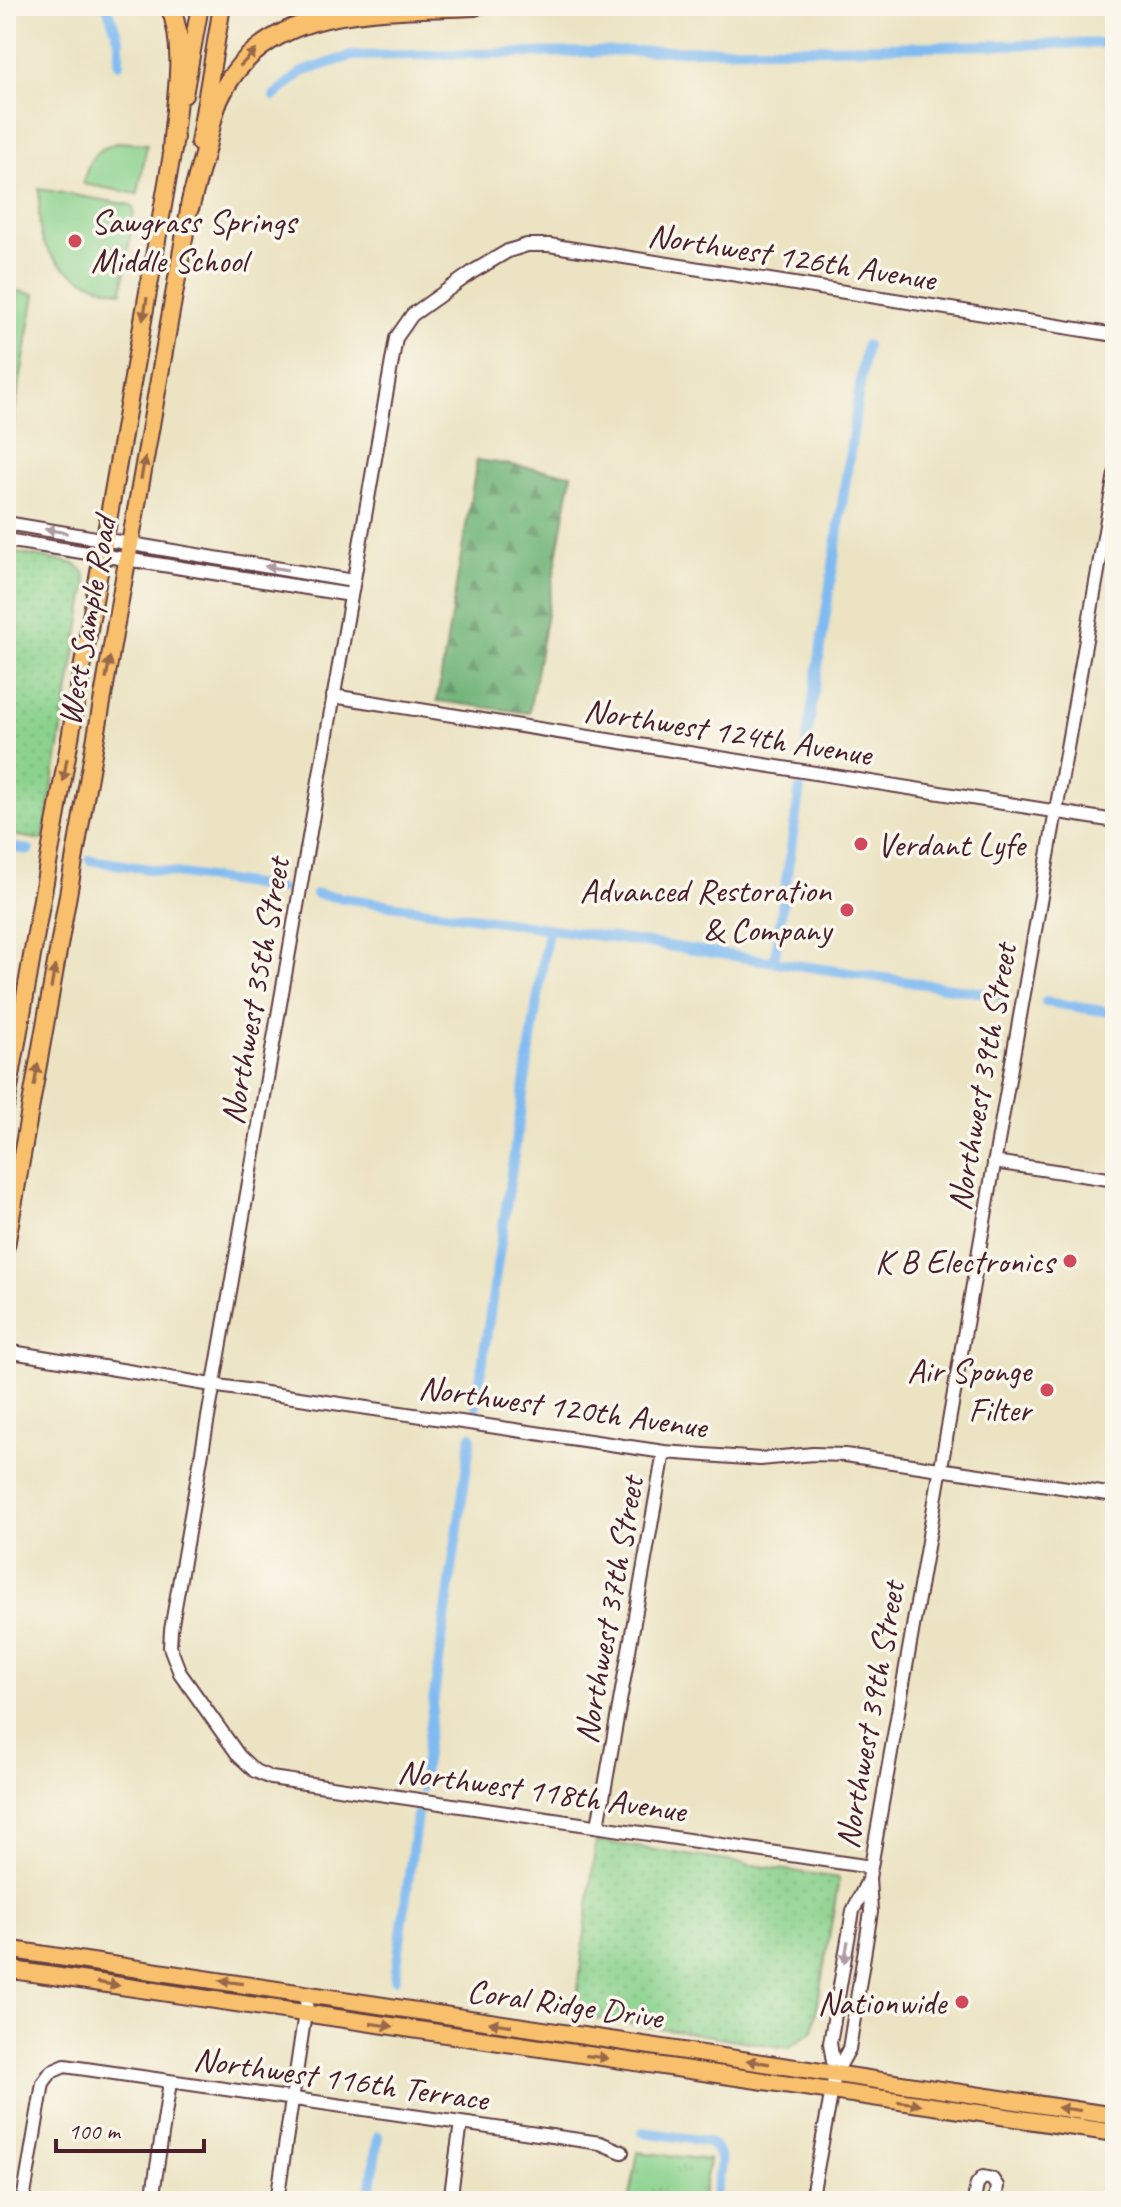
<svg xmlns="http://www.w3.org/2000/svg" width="1121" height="2207" font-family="Caveat,sans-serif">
<defs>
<pattern id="grass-dots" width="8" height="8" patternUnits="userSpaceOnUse" patternTransform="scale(2)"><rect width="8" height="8" fill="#8bd28d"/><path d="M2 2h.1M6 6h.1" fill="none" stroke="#79b47a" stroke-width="1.8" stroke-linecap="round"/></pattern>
<pattern id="forest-firs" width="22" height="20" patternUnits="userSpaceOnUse" patternTransform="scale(2)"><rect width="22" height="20" fill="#70b478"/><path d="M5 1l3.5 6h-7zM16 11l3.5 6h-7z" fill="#5e9263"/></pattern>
<pattern id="park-tufts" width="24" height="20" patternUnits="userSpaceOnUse" patternTransform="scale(2)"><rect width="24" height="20" fill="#8bd28d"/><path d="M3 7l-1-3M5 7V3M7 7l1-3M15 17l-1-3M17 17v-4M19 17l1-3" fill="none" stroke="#79b47a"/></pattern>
</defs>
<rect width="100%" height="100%" fill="#fbf7ec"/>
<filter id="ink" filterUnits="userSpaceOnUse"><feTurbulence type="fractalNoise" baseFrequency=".0125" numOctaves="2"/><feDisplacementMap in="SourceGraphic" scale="16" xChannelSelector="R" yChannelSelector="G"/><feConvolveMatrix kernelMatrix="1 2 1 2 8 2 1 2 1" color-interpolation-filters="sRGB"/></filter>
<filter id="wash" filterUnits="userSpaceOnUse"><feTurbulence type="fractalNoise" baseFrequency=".006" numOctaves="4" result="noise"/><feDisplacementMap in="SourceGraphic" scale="32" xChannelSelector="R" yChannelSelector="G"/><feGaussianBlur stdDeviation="1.8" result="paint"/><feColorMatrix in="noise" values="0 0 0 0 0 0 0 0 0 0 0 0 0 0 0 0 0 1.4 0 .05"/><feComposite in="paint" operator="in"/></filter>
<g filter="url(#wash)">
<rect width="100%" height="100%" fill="#ebe3c2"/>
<!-- grass -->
<path fill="url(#grass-dots)" stroke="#6a785c" stroke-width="2" d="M6,551L72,563C82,568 86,573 87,584L43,840L6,834Z
M596,1841L839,1878L813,2031L788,2048L575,2015Z"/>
<!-- forest -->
<path fill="url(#forest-firs)" stroke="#5d6a52" stroke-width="2" d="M477,460L572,474L529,713L437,701Z"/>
<!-- park -->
<path fill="url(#park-tufts)" stroke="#6a785c" stroke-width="2" d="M638,2152L709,2160L702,2201H629Z"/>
<!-- pitch -->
<path fill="#8bd28d" stroke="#6a785c" stroke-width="2" d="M119,142L147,144L138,194L83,184C89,158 93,150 119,142Z
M39,189L131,205L134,210L122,292C91,286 51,269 41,235C38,221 40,203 39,189Z
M6,289L35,294L6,464Z"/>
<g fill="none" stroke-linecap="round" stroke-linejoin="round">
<!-- canal -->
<path stroke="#7fbaf1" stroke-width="10" d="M107,6L119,40V64
M274,96L302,72L351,56L1115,43
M805,753L866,345
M6,847L29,850
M90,860L280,889
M316,894L1005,996
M774,962L800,788
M1046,1002L1115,1013
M476,1406L548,929
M421,1788L471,1436
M395,1979L417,1815
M643,2132L706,2141C731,2154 717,2179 714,2201
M369,2201L378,2136"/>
</g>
</g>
<g filter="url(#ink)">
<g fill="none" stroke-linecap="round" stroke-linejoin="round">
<!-- minor casing -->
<g stroke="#623c42" stroke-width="16">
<path id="minor" d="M6,523L353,581
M6,540L351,595
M333,696L1115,821
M994,1162L1115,1180
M6,1351L212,1385L664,1452L760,1459L813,1454L845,1455L1115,1495
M598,1826L664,1452
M871,1867L271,1778L255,1771L239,1756L180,1673L170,1647L171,1630L396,338L412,315L474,271L508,251L527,245H549L1115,335
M835,2074L849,2049L871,1912L869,1878L1115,474
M154,2187L170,2082
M23,2201L43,2083L51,2072L65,2066L600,2143L622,2152
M277,2201L308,1993
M450,2201L461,2123
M811,2201L835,2074L830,2043L853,1911L868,1880
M974,2201L977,2184L983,2177L992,2179L997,2186L995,2201"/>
</g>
<!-- major casing -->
<g stroke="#623c42" stroke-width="20">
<path id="major" d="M184,95L200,6
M199,143L222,6
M6,1105L175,137
M6,1246L192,193
M6,1949L1115,2116
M6,1969L1115,2133"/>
</g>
<!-- highway casing -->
<g stroke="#623c42" stroke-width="22">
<path id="highway" d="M170,6C188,51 175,103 172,150
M190,206C195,186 201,167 206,147C210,131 212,114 219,99C264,0 383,11 475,6"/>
</g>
<!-- minor -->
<use href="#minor" stroke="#fff" stroke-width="12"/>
<!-- major -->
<use href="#major" stroke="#f8bf6c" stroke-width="16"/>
<!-- highway -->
<use href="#highway" stroke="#f8bf6c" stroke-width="18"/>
</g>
<!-- one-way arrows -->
<defs><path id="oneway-solid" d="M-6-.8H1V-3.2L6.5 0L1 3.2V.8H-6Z" transform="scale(2)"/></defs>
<g fill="#986748">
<use href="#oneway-solid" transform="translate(248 58) rotate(-45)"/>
<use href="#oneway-solid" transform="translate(145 309) rotate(100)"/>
<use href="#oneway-solid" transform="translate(143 468) rotate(-80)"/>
<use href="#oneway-solid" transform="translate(108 668) rotate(-80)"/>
<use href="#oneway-solid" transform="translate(65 770) rotate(100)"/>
<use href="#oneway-solid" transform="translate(53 977) rotate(-80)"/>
<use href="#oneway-solid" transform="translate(36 1075) rotate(-80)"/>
<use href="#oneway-solid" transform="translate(231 1982) rotate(-172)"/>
<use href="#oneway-solid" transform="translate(108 1984) rotate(9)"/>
<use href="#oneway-solid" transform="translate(500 2024) rotate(-172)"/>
<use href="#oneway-solid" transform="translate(382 2025) rotate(8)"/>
<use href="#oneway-solid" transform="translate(597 2057) rotate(8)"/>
<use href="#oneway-solid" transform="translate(758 2062) rotate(-171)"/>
<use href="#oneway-solid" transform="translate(909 2103) rotate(8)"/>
<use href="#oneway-solid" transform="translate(1069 2109) rotate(-172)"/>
</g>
<g fill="#ae9aa0">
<use href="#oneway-solid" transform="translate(56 531) rotate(-170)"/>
<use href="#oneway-solid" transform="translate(276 568) rotate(-171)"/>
<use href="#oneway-solid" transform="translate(846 1952) rotate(100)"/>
</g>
</g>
<!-- markers -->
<g fill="#d1495b" stroke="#fbf7ec" stroke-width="3">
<circle cx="75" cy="241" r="8"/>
<circle cx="861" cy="844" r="8"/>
<circle cx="847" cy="910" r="8"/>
<circle cx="1070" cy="1261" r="8"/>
<circle cx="1047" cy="1390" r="8"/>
<circle cx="962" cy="2002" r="8"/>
</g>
<g text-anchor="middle" stroke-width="7" stroke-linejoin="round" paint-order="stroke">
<!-- poi labels -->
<g font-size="34" fill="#4a1f2b" stroke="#fbf7ec" text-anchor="end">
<text x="91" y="233" text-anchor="start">Sawgrass Springs<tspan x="91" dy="39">Middle School</tspan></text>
<text x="877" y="856" text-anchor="start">Verdant Lyfe</text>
<text x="831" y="902">Advanced Restoration<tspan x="831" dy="39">&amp; Company</tspan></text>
<text x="1054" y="1273">K B Electronics</text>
<text x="1031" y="1382">Air Sponge<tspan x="1031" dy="39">Filter</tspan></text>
<text x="946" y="2014">Nationwide</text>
</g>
<!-- street labels -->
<g font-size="34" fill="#4a1f2b" stroke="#fbf7ec">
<text transform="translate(792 256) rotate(9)" y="12">Northwest 126th Avenue</text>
<text transform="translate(86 621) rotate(-80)" y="12">West Sample Road</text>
<text transform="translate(728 731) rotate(9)" y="12">Northwest 124th Avenue</text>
<text transform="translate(254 991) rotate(-80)" y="12">Northwest 35th Street</text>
<text transform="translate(981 1077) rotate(-80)" y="12">Northwest 39th Street</text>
<text transform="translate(563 1406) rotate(8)" y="12">Northwest 120th Avenue</text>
<text transform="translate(608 1610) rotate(-80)" y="12">Northwest 37th Street</text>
<text transform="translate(869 1715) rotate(-80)" y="12">Northwest 39th Street</text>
<text transform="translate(542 1790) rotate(8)" y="12">Northwest 118th Avenue</text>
<text transform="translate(565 2003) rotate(8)" y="12">Coral Ridge Drive</text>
<text transform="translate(341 2078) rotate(8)" y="12">Northwest 116th Terrace</text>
</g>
</g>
<!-- margin -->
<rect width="1121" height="2207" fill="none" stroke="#fbf7ec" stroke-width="32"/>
<!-- scale -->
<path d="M56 2139v12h148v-12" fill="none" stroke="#4a1f2b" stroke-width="4"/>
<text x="68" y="2139" font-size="24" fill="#4a1f2b" stroke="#fbf7ec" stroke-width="6" paint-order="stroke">100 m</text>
</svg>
